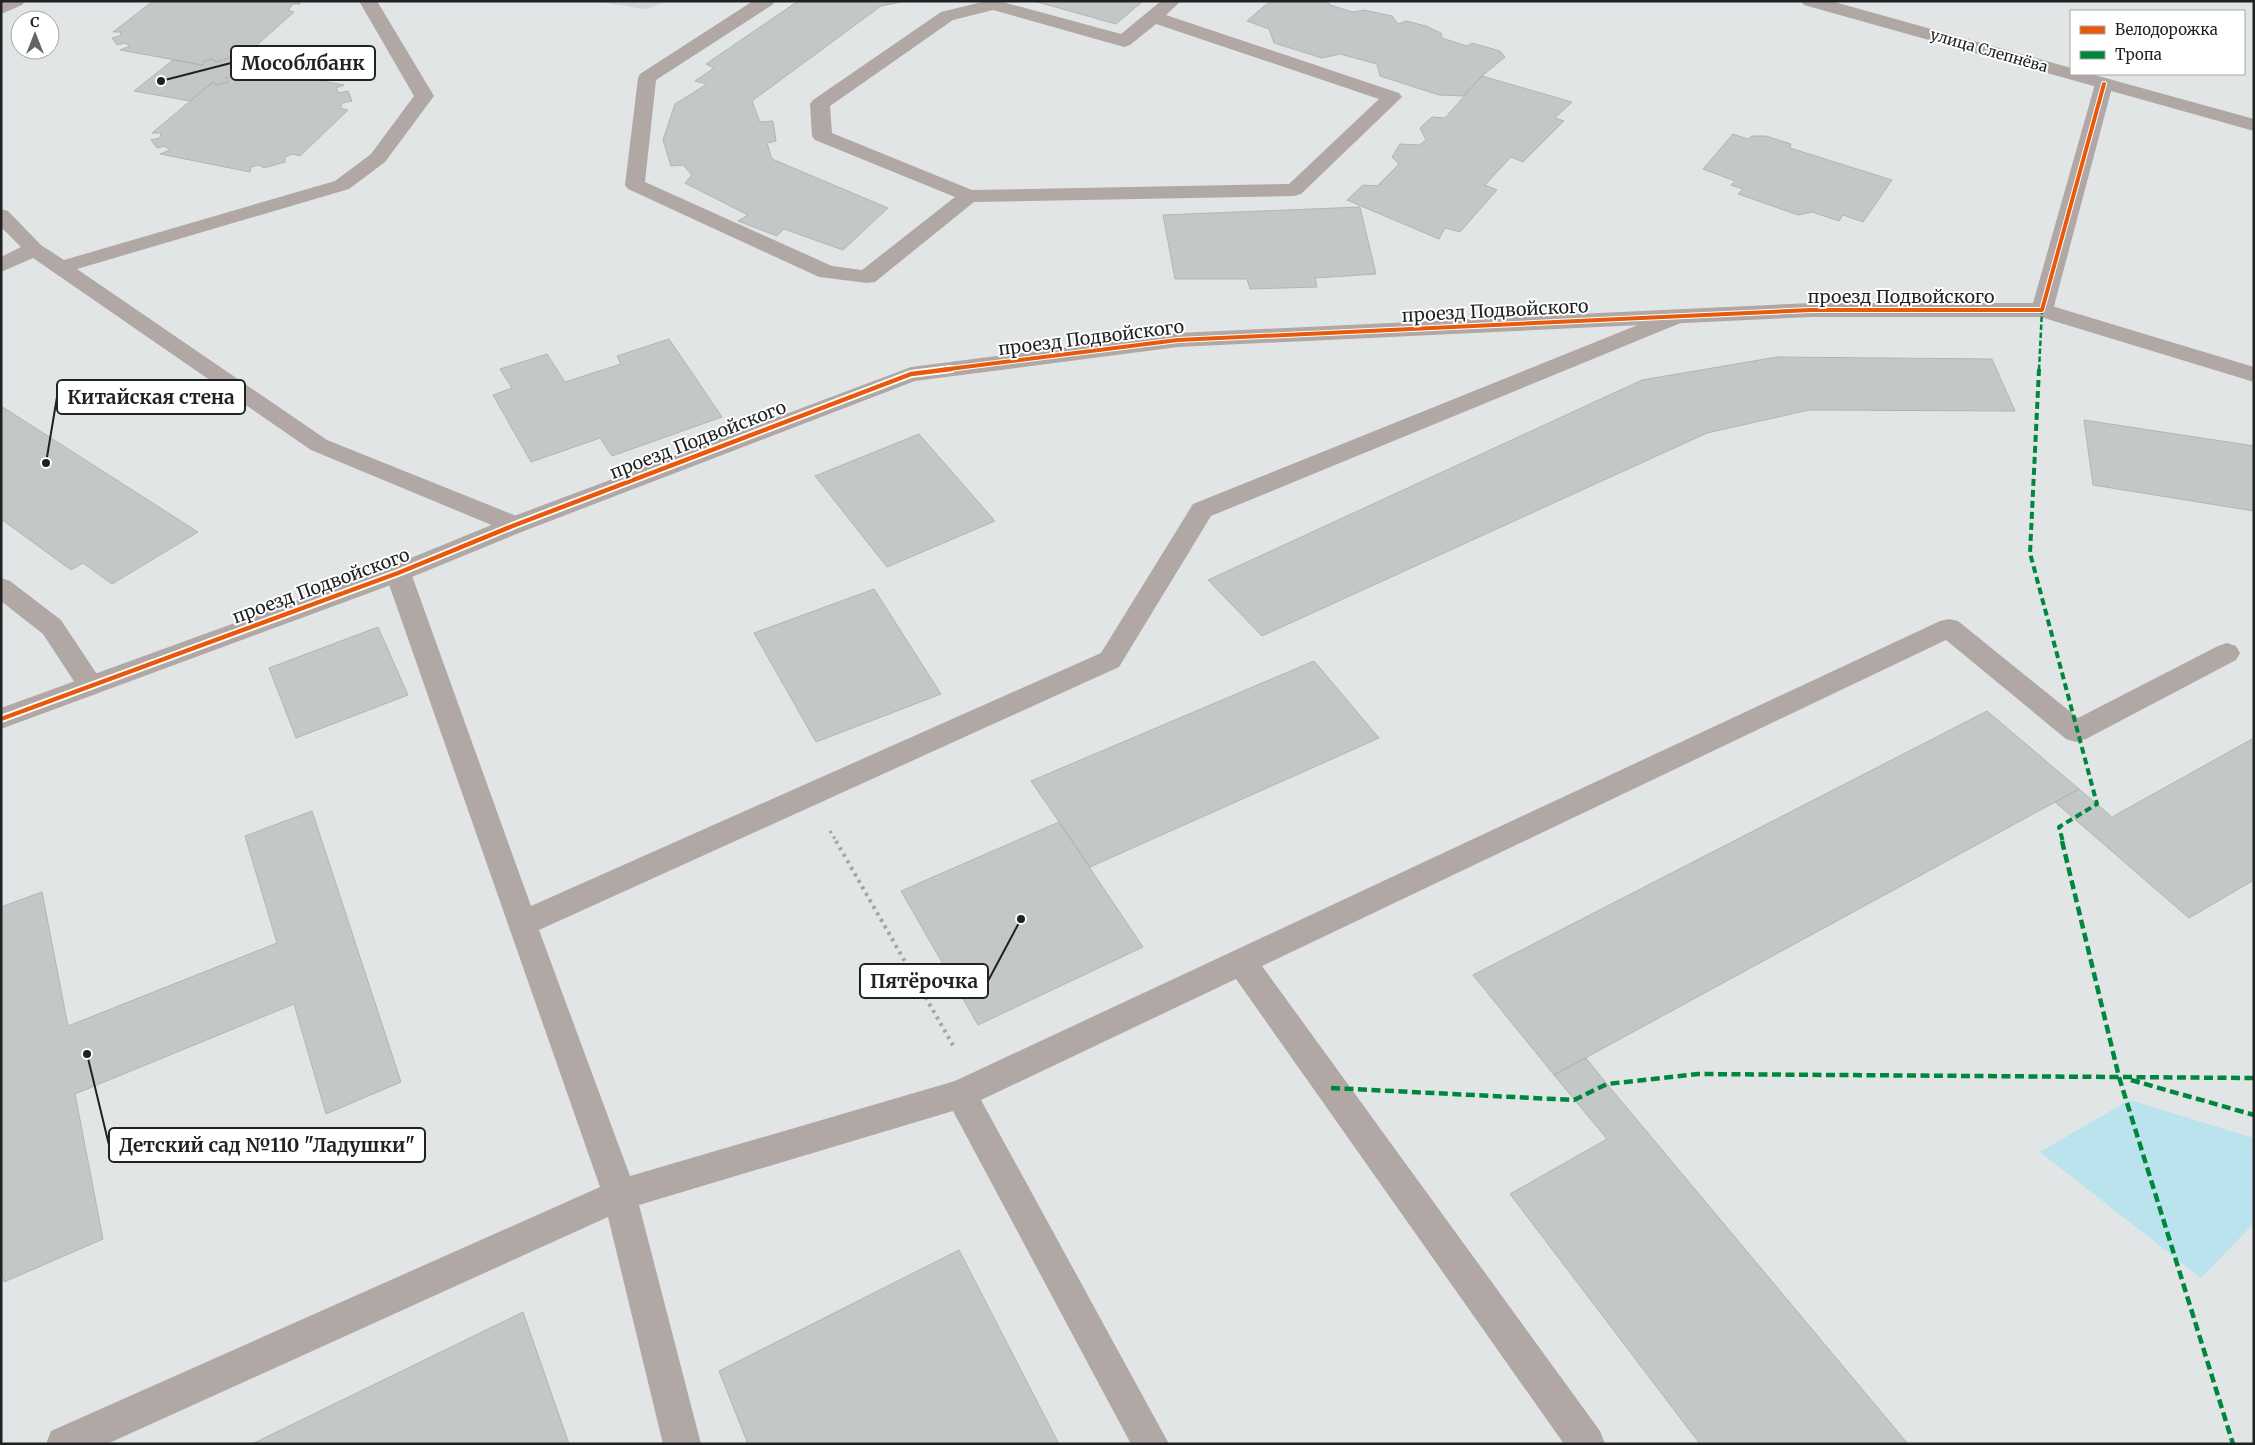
<svg xmlns="http://www.w3.org/2000/svg" width="2255" height="1445" font-family="Merriweather,serif">
<rect width="100%" height="100%" fill="#e1e5e6"/>
<!-- built -->
<path fill="#cdd7da" d="M593,1H671L645,9Z"/>
<!-- green -->
<path fill="#bae3ed" d="M2129,1100L2254,1138V1223L2201,1278L2040,1152Z"/>
<!-- building -->
<path fill="#c4c7c8" stroke="#b2b5b5" d="M153,1H299L300,4H293L288,10L294,12L248,53L242,51L235,53V56L216,62L212,59L204,61L203,65L120,50L130,46L125,43L117,45L112,38L120,36L121,32H113Z
M798,1H905L881,6L752,101L760,122L773,121L776,141L767,143L772,159L888,208L843,250L784,229L777,236L738,221L748,215L685,183L692,175L683,165L671,166L663,140L675,104L707,84L695,81L714,68L706,64Z
M1034,1H1143L1116,24Z
M1270,1H1327L1330,5L1353,12L1364,10L1392,16L1398,24L1406,21L1426,26L1441,33L1442,38L1467,46L1472,43L1500,51L1505,57L1482,76L1463,96L1439,95L1380,76L1377,64L1340,54L1322,58L1274,43L1269,29L1247,21Z
M253,49L286,56L267,70L265,74L253,76L250,73L225,78L229,82L217,85L213,82L190,101L134,91L173,60L203,65L204,61L212,59L216,62L235,56V53L242,51L248,53Z
M267,70L344,85L336,88L339,93L348,91L352,101L342,103L340,108L348,110L300,156L292,154L285,157V162L264,168L259,165L251,167L250,172L160,154L170,150L165,146L157,148L151,140L160,138L161,133H152L213,82L217,85L229,82L225,78L250,73L253,76L265,74Z
M1482,76L1572,102L1555,118L1564,121L1523,162L1511,157L1485,185L1497,190L1460,232L1445,228L1439,239L1347,200L1363,185L1377,186L1399,164L1392,157L1400,144L1419,145L1426,140L1420,128L1432,117L1445,118Z
M1733,134L1748,139L1752,136H1766L1791,144L1790,148L1892,180L1863,222L1843,215L1839,221L1812,212L1798,215L1738,194L1743,189L1731,185L1735,181L1703,169Z
M1360,207L1376,274L1315,278L1317,287L1250,289L1247,279H1175L1163,215Z
M669,339L722,417L612,456L600,438L531,462L493,395L512,388L500,369L547,354L565,382L621,364L617,356Z
M1777,357L1992,359L2015,411L1809,410L1707,433L1262,636L1208,580L1642,380Z
M1,406L198,532L112,584L83,563L71,570L1,519Z
M2084,420L2254,446V511L2093,485Z
M919,434L995,521L887,567L815,476Z
M874,589L941,694L816,742L754,633Z
M378,627L408,695L296,738L269,668Z
M1314,661L1379,738L1090,867L1031,781Z
M1987,711L2079,789L1554,1075L1473,975Z
M2254,738V880L2189,918L2055,802L2079,789L2112,817Z
M312,811L401,1082L326,1114L294,1004L75,1094L103,1239L4,1282L1,1267V907L42,892L68,1026L277,943L245,836Z
M1059,822L1143,947L978,1025L901,891Z
M1586,1058L1607,1084L1908,1444H1700L1510,1194L1607,1139L1554,1075Z
M959,1250L1059,1444H748L719,1371Z
M523,1312L569,1444H252Z"/>
<g fill="none" stroke-linecap="round" stroke-linejoin="round">
<!-- path-far1 -->
<path stroke="#a8a4a1" stroke-width="3" stroke-dasharray="2.5 4" stroke-linecap="butt" d="M830,831L837,842"/>
<!-- path -->
<path stroke="#a8a4a1" stroke-width="4" stroke-dasharray="3 4.5" stroke-linecap="butt" d="M836,841L954,1047"/>
<!-- lane -->
<path fill="#b1a8a5" fill-rule="evenodd" d="M25,1L22,5L1,14V2Z
M359,1H377L434,96L385,162L349,189L77,269L327,440L524,519L527,525L524,531L515,533L506,531L311,450L33,258L1,272V257L21,247L1,227V209L8,211L41,245L64,260L335,181L371,154L414,96Z
M753,1H775L772,5L656,80L645,182L832,266L862,270L955,197L815,140L812,136L810,104L813,100L941,12L986,1H999L1121,34L1161,1H1181L1166,15L1399,93L1402,97L1301,194L1294,196L974,202L875,282L867,283L819,277L628,189L625,185L638,78L640,74ZM993,10L1124,47L1130,45L1156,24L1379,99L1289,184L972,190L832,133L830,106L953,20Z
M2042,303L2254,367V382L2034,315L2031,310L2034,305Z
M1675,310L1683,312L1686,317L1683,322L1211,516L1119,667L539,930L630,1176L955,1081L1940,621L1949,619L1958,621L2078,718L2218,646L2227,643L2236,646L2240,653L2236,660L2086,739L2076,742L2066,739L1946,640L1262,966L1600,1431L1605,1444H1564L1236,979L981,1100L1169,1444H1131L953,1111L639,1205L701,1444H663L608,1217L107,1444H46L51,1431L600,1187L385,573L389,567L398,564L407,567L411,573L531,906L1101,653L1193,504Z
M1,578L10,581L61,620L104,685L101,692L91,695L81,692L43,634L1,601Z"/>
<!-- street -->
<path fill="#b1a8a5" fill-rule="evenodd" d="M2104,78L2111,80L2113,84L2053,310L2050,315L2042,317H1811L1178,347L915,381L524,531L407,579L1,729V708L389,567L506,519L911,367L1178,333L1811,303H2033L2095,84L2097,80Z"/>
<!-- secondary -->
<path fill="#b0a7a4" fill-rule="evenodd" d="M1801,1H1831L2071,68V74H2091L2254,119V131L1804,5Z"/>
<!-- quiet-far2 -->
<path stroke="#00873e" stroke-width="2.5" stroke-dasharray="5.5 2.5" stroke-linecap="butt" d="M2039,370L2042,310"/>
<!-- quiet-far1 -->
<path stroke="#00873e" stroke-width="4" stroke-dasharray="7 4" stroke-linecap="butt" d="M2039,369L2030,553L2097,804L2059,827L2063,842"/>
<!-- quiet -->
<path stroke="#00873e" stroke-width="4.5" stroke-dasharray="9 4.5" stroke-linecap="butt" d="M2062,841L2119,1077L2233,1444
M2131,1080L2254,1115
M1331,1088L1574,1100L1607,1084L1698,1074L2254,1078"/>
<!-- cycleway-far1 casing -->
<g stroke="#fff" stroke-width="6">
<path id="cycleway-far1" d="M941,370L1178,340L1811,310H2042L2104,84"/>
</g>
<!-- cycleway casing -->
<g stroke="#fff" stroke-width="8">
<path id="cycleway" d="M1,719L398,573L515,525L911,374L951,369"/>
</g>
<!-- cycleway-far1 -->
<use href="#cycleway-far1" stroke="#e8590c" stroke-width="4"/>
<!-- cycleway -->
<use href="#cycleway" stroke="#e8590c" stroke-width="4.5"/>
</g>
<g text-anchor="middle" stroke-width="4" stroke-linejoin="round" paint-order="stroke">
<!-- far-street labels -->
<g font-size="15" fill="#1f2122" stroke="#fff">
<text transform="translate(1989 51) rotate(16)" y="5">улица Слепнёва</text>
</g>
<!-- street labels -->
<g font-size="18" fill="#1f2122" stroke="#fff">
<text x="1901" y="303">проезд Подвойского</text>
<text transform="translate(1495 311) rotate(-3)" y="6">проезд Подвойского</text>
<text transform="translate(1091 338) rotate(-7)" y="6">проезд Подвойского</text>
<text transform="translate(698 440) rotate(-21)" y="6">проезд Подвойского</text>
<text transform="translate(321 586) rotate(-20)" y="6">проезд Подвойского</text>
</g>
</g>
<!-- callouts -->
<path fill="none" stroke="#1f2122" stroke-width="2" d="M161 81L231 63M46 463L57 397M1021 919L988 981M87 1054L109 1145"/>
<g fill="#1f2122" stroke="#fff" stroke-width="2">
<circle cx="161" cy="81" r="5"/>
<circle cx="46" cy="463" r="5"/>
<circle cx="1021" cy="919" r="5"/>
<circle cx="87" cy="1054" r="5"/>
</g>
<g fill="#fff" stroke="#1f2122" stroke-width="2">
<rect x="231" y="46" width="144" height="34" rx="5"/>
<rect x="57" y="380" width="188" height="34" rx="5"/>
<rect x="860" y="964" width="128" height="34" rx="5"/>
<rect x="109" y="1128" width="316" height="34" rx="5"/>
</g>
<g font-size="19" text-anchor="middle" font-weight="bold" fill="#1f2122">
<text x="303" y="70">Мособлбанк</text>
<text x="151" y="404">Китайская стена</text>
<text x="924" y="988">Пятёрочка</text>
<text x="267" y="1152">Детский сад №110 "Ладушки"</text>
</g>
<!-- border -->
<rect width="2255" height="1445" fill="none" stroke="#1f2122" stroke-width="5"/>
<!-- legend -->
<rect x="2070" y="10" width="175" height="65" fill="#ffffff" stroke="#a5a6a7"/>
<rect x="2080" y="26" width="25" height="8" fill="#e8590c" stroke="#a5a6a7"/>
<text x="2115" y="35" font-size="15" fill="#1f2122">Велодорожка</text>
<rect x="2080" y="51" width="25" height="8" fill="#00873e" stroke="#a5a6a7"/>
<text x="2115" y="60" font-size="15" fill="#1f2122">Тропа</text>
<!-- north arrow -->
<g transform="translate(35 35)"><circle r="24" fill="#ffffff" stroke="#a5a6a7"/>
<path d="M0-4L9 19L0 12L-9 19Z" fill="#636667"/>
<text y="-8" font-size="14" font-weight="bold" text-anchor="middle" fill="#1f2122">С</text>
</g>
</svg>
